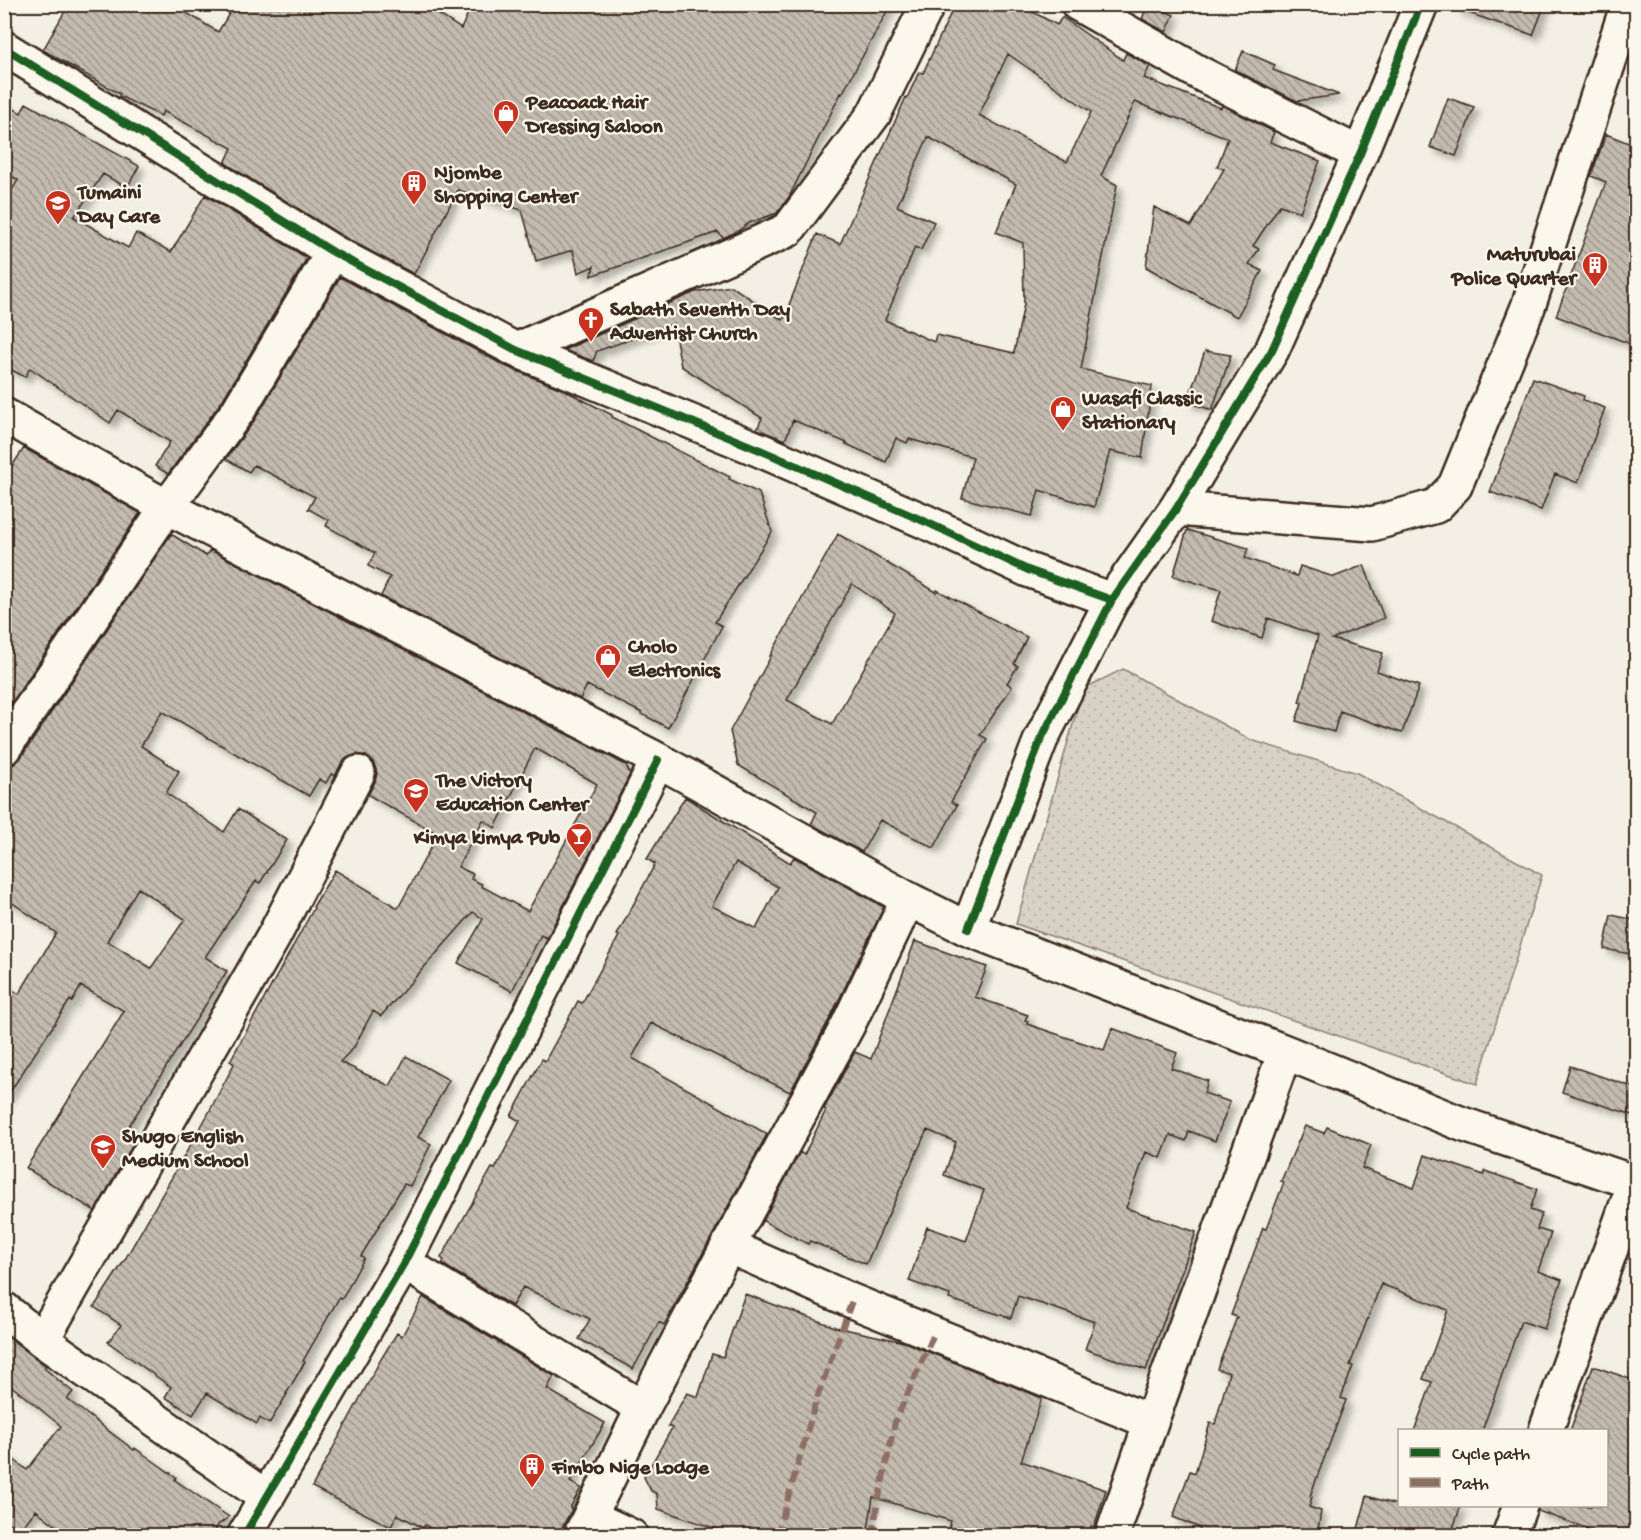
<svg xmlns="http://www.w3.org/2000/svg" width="1641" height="1540" font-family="'Gochi Hand',sans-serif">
<defs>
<pattern id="grass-dots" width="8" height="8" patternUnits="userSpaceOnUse" patternTransform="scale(1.5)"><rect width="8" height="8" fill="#d8d1c6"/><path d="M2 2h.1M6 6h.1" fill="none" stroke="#bab4aa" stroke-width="1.8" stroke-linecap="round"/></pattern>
<pattern id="building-back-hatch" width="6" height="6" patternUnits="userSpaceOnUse" patternTransform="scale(1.5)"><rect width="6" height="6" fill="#c3bbb0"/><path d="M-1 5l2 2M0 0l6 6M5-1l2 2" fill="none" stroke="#a0988f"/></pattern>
<filter id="shadow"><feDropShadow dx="5.5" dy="5.5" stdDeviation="3" flood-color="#0004"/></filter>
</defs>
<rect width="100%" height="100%" fill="#f3efe4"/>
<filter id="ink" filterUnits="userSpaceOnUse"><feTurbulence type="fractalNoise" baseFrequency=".0167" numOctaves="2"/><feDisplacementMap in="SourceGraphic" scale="12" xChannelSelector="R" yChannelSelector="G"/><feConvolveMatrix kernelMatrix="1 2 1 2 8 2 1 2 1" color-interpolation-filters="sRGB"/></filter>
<g filter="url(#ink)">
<!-- grass -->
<path fill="url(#grass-dots)" stroke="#8a7e72" stroke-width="1.5" d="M1123,669L1251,740L1357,773L1542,875L1477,1084L1016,924L1083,689Z"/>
<!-- building -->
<path fill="url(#building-back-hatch)" stroke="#3b2a1e" stroke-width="1.5" fill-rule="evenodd" filter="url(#shadow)" d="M69,4H172L218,32L235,4H423L461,29L472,4H891L842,94L841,93L789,197L777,213L749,223L738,231L723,238L718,232L591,276L594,266L578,273L573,250L536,261L522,210L458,190L414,274L342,236L225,163L232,148L163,111L161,116L119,96L120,94L43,50Z
M955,4H1018L1057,25L1062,17L1123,60L1126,53L1150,66L1144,78L1221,108L1222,105L1274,132L1270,142L1320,161L1300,212L1280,205L1253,246L1259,249L1249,264L1262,271L1237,317L1146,267L1154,207L1191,226L1224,169L1217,167L1228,138L1135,102L1101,176L1117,185L1081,369L1152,386L1142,458L1110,451L1094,507L1039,490L1032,516L962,498L973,457L909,439L907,443L896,438L886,462L846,444L847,443L793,420L785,440L757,429L762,418L681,366L673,324L597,351L593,361L564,350L695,292L731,286L783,320L817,234L840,244L906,97L907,98L919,72L923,73ZM1008,54L1091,112L1067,162L979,115ZM928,137L1016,184L996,232L1023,243L1024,304L1014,353L936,335L934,342L885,320L915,247L921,250L934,222L897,206Z
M1148,4L1174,15L1166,32L1142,19Z
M1458,4H1545L1533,35L1457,9Z
M1243,51L1275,65L1273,70L1339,95L1297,101L1235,70Z
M1448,98L1474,107L1456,156L1430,147Z
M4,103L21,113L26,103L139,166L127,188L103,174L74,217L128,248L136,233L171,252L205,195L307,258L222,401L168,474L155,466L170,442L118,410L110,423L30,368L25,377L4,366V203L18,180L4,172Z
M1606,134L1636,146V346L1556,316L1606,182L1591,176Z
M340,277L507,367L564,390L612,415V417L730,477L729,479L759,493L772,532L715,622L722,626L668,728L642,714V713L587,685L580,699L381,596L390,577L368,566L375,553L326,526L329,520L308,509L315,497L254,465L249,472L226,459L254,421Z
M1205,351L1231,355L1212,410L1187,402Z
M1533,378L1584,396L1583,400L1605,408L1578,483L1555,474L1541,510L1490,492Z
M24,448L140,513L4,714V478Z
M1187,530L1248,548L1245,558L1297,576L1300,566L1334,577L1364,565L1384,618L1332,639L1383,653L1377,671L1419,686L1402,733L1340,711L1334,732L1296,721L1302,703L1299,702L1318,636L1268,618L1262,638L1211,621L1221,590L1173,576Z
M171,534L206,556L210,550L626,765L630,774L547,938L541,935L512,991L458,963L483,919L473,912L381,1016L373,1011L354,1047L340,1062L390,1086L406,1056L449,1080L418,1137L431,1144L410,1186L404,1184L361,1256L364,1258L342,1299L339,1298L303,1361L305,1362L286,1394H287L269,1424L260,1418L257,1424L207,1393L193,1415L165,1397L171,1387L108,1342L121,1325L94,1307L124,1261L207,1116L234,1064L230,1061L314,908L313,907L335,870L398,908L438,834L368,795L375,782L377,773L373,762L366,756L357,754L347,758L341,764L335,776L331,774L326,783L319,779L309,796L162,711L141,746L179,771L166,793L224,832L238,809L287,840L260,883L256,881L205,957L227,971L125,1132L136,1139L95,1211L26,1168L124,1011L81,986L72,1002L70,1000L4,1101V985L19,994L56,933L4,897V766L13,765L20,759ZM535,748L597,784L528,911L481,886L482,884L471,879L473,874L458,867L483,820L495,828ZM138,888L185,919L151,968L107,941Z
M838,534L936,592L937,590L1027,637L1014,664L1018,666L1007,683L1012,687L980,735L987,739L951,802L957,805L934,848L880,820L862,852L811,824L817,812L738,765L730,731L771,656H770ZM852,584L895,613L832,724L787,700Z
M685,797L790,863L794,857L884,907L831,1016L790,1092L651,1023L632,1058L767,1134L664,1325L659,1322L633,1369L579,1339L590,1319L523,1287L512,1306L442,1264L444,1260L441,1258L492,1168L495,1169L520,1121L511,1116L542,1059L545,1061L578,1001L582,1003L619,936L617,935L655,864L647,859ZM736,862L778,887L756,929L712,906Z
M1611,915L1636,920V955L1604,949Z
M915,941L987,967L975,997L1028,1015L1025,1020L1028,1021L1027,1024L1104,1050L1112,1028L1177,1053L1171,1068L1208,1081L1204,1093L1230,1102L1215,1141L1189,1131L1186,1141L1170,1135L1161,1158L1146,1152L1126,1208L1196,1232L1146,1370L1085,1349L1095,1322L1018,1296L1011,1318L949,1299L950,1295L909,1281L927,1227L966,1241L984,1190L944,1175L956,1142L927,1130L866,1264L810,1241L808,1244L763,1221L800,1152L804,1155L826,1110L824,1109L855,1052L871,1059Z
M1570,1066L1636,1088V1116L1562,1092Z
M1305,1126L1324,1133L1327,1127L1371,1145L1362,1168L1414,1188L1425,1155L1484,1175L1485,1171L1537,1189L1530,1210L1542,1214L1537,1229L1551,1233L1538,1271L1562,1280L1544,1329L1521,1321L1482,1431H1414L1432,1382L1423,1379L1448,1310L1381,1284L1350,1365L1353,1366L1341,1398L1346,1400L1310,1496L1312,1497L1309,1507L1321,1511L1317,1536H1197L1200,1528L1173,1517L1190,1471L1195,1473L1210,1423L1215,1424L1229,1373L1217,1369L1237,1317L1231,1315L1263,1228L1266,1229L1284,1182L1281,1181Z
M745,1294L835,1327L904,1342L1042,1398L1021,1461L1106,1490L1094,1527L1091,1526L1088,1536H946L951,1521L873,1497L867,1536H715L717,1529L658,1509L657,1494L651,1491L644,1477L672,1428L668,1426L687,1393L698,1397L712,1354L723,1357Z
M423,1297L554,1376L547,1389L605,1423L570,1482L581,1488L570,1508L572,1509L557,1536H443L425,1525L423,1528L397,1514L391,1527L312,1487L381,1359L397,1333L402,1336Z
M4,1334L46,1366L44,1368L73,1392L67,1399L134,1450L135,1448L176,1477L175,1480L229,1517L218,1525L212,1536H69L36,1510L19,1531L4,1520V1452L27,1470L61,1426L4,1380Z
M1593,1366L1636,1381V1536H1608L1538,1511V1506H1606V1431H1570Z
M1367,1496L1400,1506H1461L1450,1536H1356Z"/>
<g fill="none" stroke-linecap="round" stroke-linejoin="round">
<!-- minor casing -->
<g stroke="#3b2a1e" stroke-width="38">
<path id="minor" d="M1078,4L1203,75L1360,154
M4,48L333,252L516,350L760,450L926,522L1028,570L1112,600
M516,350L788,230L874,114L928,4
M4,415L167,507L658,760L908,899L968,929L1285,1052L1462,1124L1636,1183
M1176,509L1372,524L1436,506L1455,486L1528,307L1628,4
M4,748L167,507L238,411L333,252
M968,929L1041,739L1112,600L1176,509L1272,350L1360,154L1421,4
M728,1246L852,1301L1151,1422
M404,1263L643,1408
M4,1309L42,1340L267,1498
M42,1340L274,936L358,773
M1546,1430L1636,1179
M590,1517L631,1536
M244,1536L404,1263L658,760
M580,1536L643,1408L728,1246L848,1025L908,899
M1112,1536L1151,1422L1285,1052
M1509,1536L1520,1506"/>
</g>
<!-- minor -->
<use href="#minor" stroke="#fbf7ec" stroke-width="33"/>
<!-- quiet -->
<path stroke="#8d6e63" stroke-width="6" stroke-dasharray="12 6" stroke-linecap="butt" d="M777,1536L817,1398L852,1301
M873,1536L877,1507L895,1422L934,1334"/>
<!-- cycleway casing -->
<g stroke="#fbf7ec" stroke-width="11">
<path id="cycleway" d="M4,48L333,252L516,350L760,450L926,522L1028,570L1112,600
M968,929L1041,739L1112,600L1176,509L1272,350L1360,154L1421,4
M244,1536L404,1263L658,760"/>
</g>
<!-- cycleway -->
<use href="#cycleway" stroke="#1b5e20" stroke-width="8"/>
</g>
</g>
<!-- icons -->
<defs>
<g id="shop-pin" transform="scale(1.35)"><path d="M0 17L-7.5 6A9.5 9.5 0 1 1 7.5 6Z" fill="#c8321e" stroke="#fbf7ec"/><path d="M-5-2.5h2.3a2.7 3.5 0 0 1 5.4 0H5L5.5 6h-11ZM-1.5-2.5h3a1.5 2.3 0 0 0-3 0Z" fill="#fff"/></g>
<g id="building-pin" transform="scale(1.35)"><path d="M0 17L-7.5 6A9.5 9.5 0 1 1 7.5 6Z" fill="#c8321e" stroke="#fbf7ec"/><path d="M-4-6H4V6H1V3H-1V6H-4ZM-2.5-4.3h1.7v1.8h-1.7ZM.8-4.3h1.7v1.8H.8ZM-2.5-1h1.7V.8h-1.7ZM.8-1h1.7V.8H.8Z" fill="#fff"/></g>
<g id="school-pin" transform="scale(1.35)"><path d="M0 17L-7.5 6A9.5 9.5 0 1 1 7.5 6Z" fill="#c8321e" stroke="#fbf7ec"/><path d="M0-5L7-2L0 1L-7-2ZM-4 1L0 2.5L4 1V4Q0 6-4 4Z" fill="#fff"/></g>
<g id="church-pin" transform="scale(1.35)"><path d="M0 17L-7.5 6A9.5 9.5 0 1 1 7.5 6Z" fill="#c8321e" stroke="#fbf7ec"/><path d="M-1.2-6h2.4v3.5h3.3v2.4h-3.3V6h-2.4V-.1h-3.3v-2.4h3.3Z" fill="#fff"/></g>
<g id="bar-pin" transform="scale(1.35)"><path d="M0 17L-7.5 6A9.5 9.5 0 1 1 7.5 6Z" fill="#c8321e" stroke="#fbf7ec"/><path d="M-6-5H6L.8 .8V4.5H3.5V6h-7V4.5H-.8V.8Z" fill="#fff"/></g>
</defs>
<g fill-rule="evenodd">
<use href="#shop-pin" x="506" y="113"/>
<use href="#building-pin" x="414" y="183"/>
<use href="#school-pin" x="58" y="203"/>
<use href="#building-pin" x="1595" y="265"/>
<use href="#church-pin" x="591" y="320"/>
<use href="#shop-pin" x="1063" y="409"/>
<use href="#shop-pin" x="608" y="657"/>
<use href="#school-pin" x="416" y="791"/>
<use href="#bar-pin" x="579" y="836"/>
<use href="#school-pin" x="103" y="1147"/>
<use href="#building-pin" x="532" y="1466"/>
</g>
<g text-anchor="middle" stroke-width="4.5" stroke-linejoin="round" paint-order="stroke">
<!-- poi labels -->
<g font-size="21" font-weight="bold" fill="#3b2a1e" stroke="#fbf7ec" text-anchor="start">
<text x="526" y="108">Peacoack Hair<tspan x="526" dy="24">Dressing Saloon</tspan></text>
<text x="434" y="178">Njombe<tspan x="434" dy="24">Shopping Center</tspan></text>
<text x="78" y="198">Tumaini<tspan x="78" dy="24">Day Care</tspan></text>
<text x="1576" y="260" text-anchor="end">Maturubai<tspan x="1576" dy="24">Police Quarter</tspan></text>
<text x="610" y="315">Sabath Seventh Day<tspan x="610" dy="24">Adventist Church</tspan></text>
<text x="1082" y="404">Wasafi Classic<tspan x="1082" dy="24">Stationary</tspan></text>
<text x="628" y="652">Cholo<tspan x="628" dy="24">Electronics</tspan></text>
<text x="436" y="786">The Victory<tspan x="436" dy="24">Education Center</tspan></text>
<text x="560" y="843" text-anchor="end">Kimya kimya Pub</text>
<text x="122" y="1142">Shugo English<tspan x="122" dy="24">Medium School</tspan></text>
<text x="552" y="1473">Fimbo Nige Lodge</text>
</g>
</g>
<!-- margin -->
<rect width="1641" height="1540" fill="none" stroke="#fbf7ec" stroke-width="24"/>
<rect x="12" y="12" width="1617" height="1516" fill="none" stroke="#3b2a1e" stroke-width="2" filter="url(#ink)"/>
<!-- legend -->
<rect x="1398" y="1429" width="210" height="78" fill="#fbf7ec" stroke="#aea59a" stroke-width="1.5"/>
<rect x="1410" y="1448" width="30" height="9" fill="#1b5e20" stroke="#aea59a" stroke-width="1.5"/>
<text x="1452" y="1459" font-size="18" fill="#3b2a1e">Cycle path</text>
<rect x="1410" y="1478" width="30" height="9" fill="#8d6e63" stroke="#aea59a" stroke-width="1.5"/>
<text x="1452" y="1489" font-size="18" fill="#3b2a1e">Path</text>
</svg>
